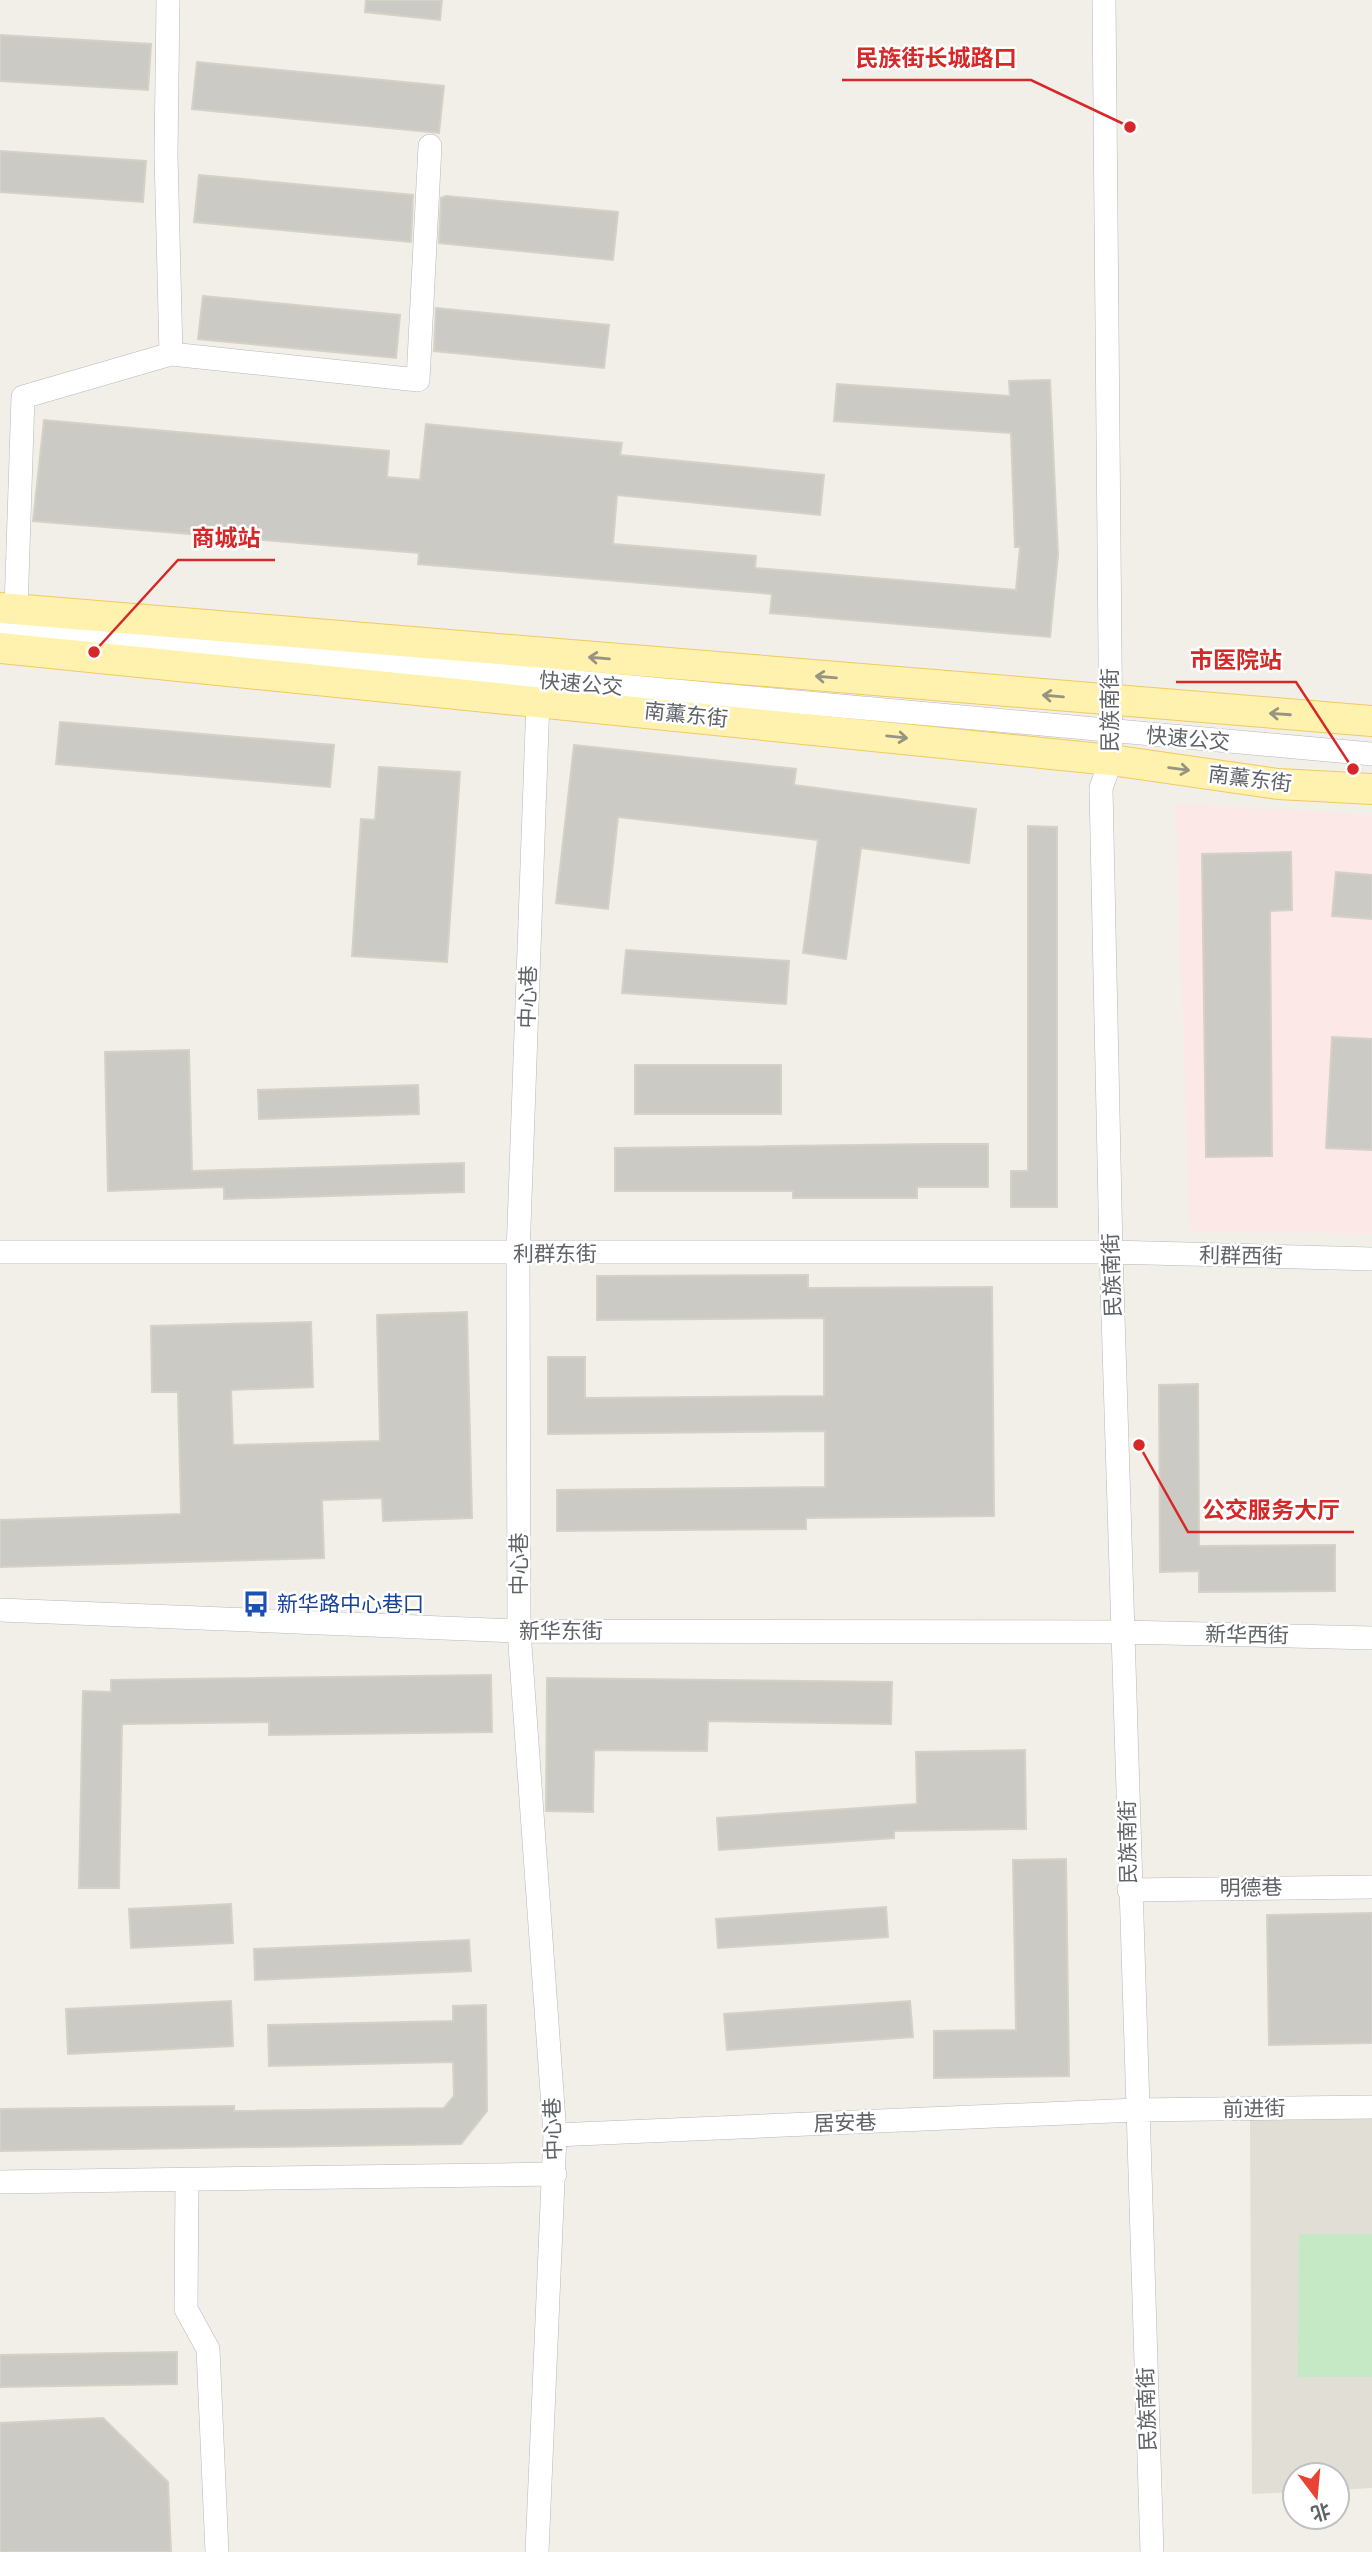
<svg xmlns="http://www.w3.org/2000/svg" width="1372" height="2552" font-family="Cabin,'Noto Sans SC',sans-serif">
<rect width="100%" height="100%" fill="#f1efe8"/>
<!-- education -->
<path fill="#e1ded6" d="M1372,2119V2488L1337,2490V2475H1295V2492L1252,2494L1250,2120Z"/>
<!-- medical -->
<path fill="#fce8e6" d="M1176,804L1372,815V1234L1190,1231Z"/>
<!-- green -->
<path fill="#c5e8c5" d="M1299,2234H1372V2377H1298Z"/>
<!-- building -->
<path fill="#cccac5" stroke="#d6d1c6" stroke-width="2" d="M366,0H442L440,20L365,12Z
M0,35L151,44L148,90L0,81Z
M197,62L444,86L439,133L192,109Z
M0,151L146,161L143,202L0,192Z
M199,175L413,195L411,242L194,222Z
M446,196L618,212L613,260L439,243L441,198Z
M203,296L400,315L396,358L198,339Z
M436,308L609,325L604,368L434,351Z
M1050,380L1058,555L1050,637L770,613L772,594L418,564L419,553L33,521L44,420L389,451L387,477L420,480L426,424L622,443L620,455L824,475L820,515L617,495L613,544L756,556L755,568L1016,590L1020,547H1015L1011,433L834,421L837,384L1010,396L1009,381Z
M60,722L334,745L330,787L56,764Z
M574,745L796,769L794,785L976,809L969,863L861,848L846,959L803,953L818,840L618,817L608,909L556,903Z
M379,767L460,772L447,962L352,956L361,819L375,820Z
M1028,826L1057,827V1207H1011V1171H1028Z
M1291,852L1292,910L1270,911L1272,1156L1206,1157L1202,854Z
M1336,872L1372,875V919L1332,916Z
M626,950L789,961L786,1004L622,993Z
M1332,1037L1372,1039V1150L1326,1148Z
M189,1050L192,1171L464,1163V1192L224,1199V1187L108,1191L105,1052Z
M635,1065H781V1114H635Z
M418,1085L419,1114L259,1119L258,1090Z
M934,1144H988V1187H917V1198H793V1191H615V1148Z
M808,1275V1288L992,1287L994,1516L806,1518V1529L557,1531V1490L825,1487V1431L548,1434V1357H585V1398L824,1396V1318L597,1320V1276Z
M467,1312L472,1518L383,1521L382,1498L322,1500L324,1558L0,1567V1520L181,1514L178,1392H152L151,1326L311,1322L313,1387L231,1390L233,1445L380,1441L377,1315Z
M1198,1384L1199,1546L1335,1545V1591L1199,1592V1571L1160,1572L1159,1385Z
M491,1675L492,1732L269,1735V1722L122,1724L119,1888H79L83,1691L111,1692V1680Z
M547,1678L892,1682L891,1724L708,1721L707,1751L594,1750L593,1812L546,1811Z
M1025,1750L1026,1829L894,1831V1838L719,1850L717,1818L917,1804L916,1752Z
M1066,1859L1069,2076L934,2078V2031L1016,2030L1013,1860Z
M231,1904L233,1943L131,1948L129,1909Z
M886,1907L888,1937L718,1948L716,1919Z
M1372,1913V2043L1269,2045L1267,1915Z
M469,1940L471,1971L255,1980L254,1949Z
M231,2001L233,2046L68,2054L66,2009Z
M910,2001L913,2037L727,2050L724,2014Z
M486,2005L487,2111L461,2144L0,2151V2109L234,2106V2111L444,2108L454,2096L453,2062L269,2066L268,2025L453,2021V2006Z
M177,2352V2384L0,2387V2355Z
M103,2418L168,2482L171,2552H0V2423Z"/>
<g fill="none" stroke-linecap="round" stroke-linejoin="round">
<!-- minor casing -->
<g stroke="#b5b8bc" stroke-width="24">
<path id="minor" d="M168,0L166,155L171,354L418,380L430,146
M1104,0L1111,760L1101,788L1111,1252L1152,2552
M16,609L23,397L171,354
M0,630L1372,754
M0,1252H1111L1372,1259
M0,1610L519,1631L1123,1632L1372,1638
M1129,1890L1372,1887
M555,2135L1136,2110L1372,2107
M187,2179L186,2309L208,2349L217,2552
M0,2182L555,2174
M537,2552L555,2135L519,1631L518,1254L538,700"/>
</g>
<!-- major casing -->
<g stroke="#f2c960" stroke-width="32">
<path id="major" d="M0,608L1372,721
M0,648L1111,760L1278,784L1372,789"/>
</g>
<!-- minor -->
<use href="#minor" stroke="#fff" stroke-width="23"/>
<!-- major -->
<use href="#major" stroke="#fff2af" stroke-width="30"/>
</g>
<!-- one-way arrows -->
<defs><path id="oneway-shaft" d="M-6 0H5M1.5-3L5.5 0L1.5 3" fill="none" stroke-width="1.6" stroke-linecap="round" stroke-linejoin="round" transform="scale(1.75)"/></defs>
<g stroke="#979581">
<use href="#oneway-shaft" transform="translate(599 658) rotate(-175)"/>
<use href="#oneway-shaft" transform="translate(826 677) rotate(-175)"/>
<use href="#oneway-shaft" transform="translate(1053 696) rotate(-175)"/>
<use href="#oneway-shaft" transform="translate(1280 714) rotate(-176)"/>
<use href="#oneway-shaft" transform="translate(897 737) rotate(6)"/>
<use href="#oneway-shaft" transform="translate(1179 769) rotate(8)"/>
</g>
<!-- icons -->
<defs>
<g id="bus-bare" transform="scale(2.1)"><path d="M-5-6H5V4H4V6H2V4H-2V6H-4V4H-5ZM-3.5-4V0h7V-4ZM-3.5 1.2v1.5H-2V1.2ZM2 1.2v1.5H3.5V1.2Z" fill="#1a4fb4" stroke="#fff" stroke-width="2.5" paint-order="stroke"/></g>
</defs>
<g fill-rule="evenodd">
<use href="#bus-bare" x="256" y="1604"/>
</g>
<g text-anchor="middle" stroke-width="5" stroke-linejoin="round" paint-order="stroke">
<!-- street labels -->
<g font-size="21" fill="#5f6368" stroke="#fff">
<text transform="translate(581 684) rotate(5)" y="7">快速公交</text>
<text transform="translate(1110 710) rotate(-90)" y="7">民族南街</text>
<text transform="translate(686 715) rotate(6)" y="7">南薰东街</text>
<text transform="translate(1188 739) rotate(5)" y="7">快速公交</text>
<text transform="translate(1250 779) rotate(7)" y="7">南薰东街</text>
<text transform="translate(528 997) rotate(-88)" y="7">中心巷</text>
<text x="555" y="1261">利群东街</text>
<text transform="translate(1241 1256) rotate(1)" y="7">利群西街</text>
<text transform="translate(1112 1275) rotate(-92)" y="7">民族南街</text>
<text transform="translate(519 1564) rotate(-90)" y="7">中心巷</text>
<text x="561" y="1638">新华东街</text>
<text transform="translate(1247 1635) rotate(1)" y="7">新华西街</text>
<text transform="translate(1128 1842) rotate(-91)" y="7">民族南街</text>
<text transform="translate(1251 1888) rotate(-1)" y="7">明德巷</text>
<text transform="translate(1254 2109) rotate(-1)" y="7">前进街</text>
<text transform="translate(845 2123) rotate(-2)" y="7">居安巷</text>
<text transform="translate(553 2129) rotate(-92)" y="7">中心巷</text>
<text transform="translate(1147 2409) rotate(-92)" y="7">民族南街</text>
</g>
<!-- transit labels -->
<g font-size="21" fill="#164399" stroke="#fff" text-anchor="start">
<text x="277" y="1611">新华路中心巷口</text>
</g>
</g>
<!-- callouts -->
<path fill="none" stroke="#d62828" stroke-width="2.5" d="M1130 127L1031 80H842M94 652L178 560H275M1353 769L1296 682H1176M1139 1445L1188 1532H1354"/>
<g fill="#d62828" stroke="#fff" stroke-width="2.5">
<circle cx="1130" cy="127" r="7"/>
<circle cx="94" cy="652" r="7"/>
<circle cx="1353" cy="769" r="7"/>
<circle cx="1139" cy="1445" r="7"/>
</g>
<g font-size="23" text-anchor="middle" font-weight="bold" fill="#d62828" stroke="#fff" stroke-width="5" stroke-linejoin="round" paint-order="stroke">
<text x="936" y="66">民族街长城路口</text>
<text x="226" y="546">商城站</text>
<text x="1236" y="668">市医院站</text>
<text x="1271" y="1518">公交服务大厅</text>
</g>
<!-- north arrow -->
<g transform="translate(1316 2496) rotate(164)"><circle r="33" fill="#ffffff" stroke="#bfc1c3" stroke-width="2"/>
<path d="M0-5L12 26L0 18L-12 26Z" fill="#ea4335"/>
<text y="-10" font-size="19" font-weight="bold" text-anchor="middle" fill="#5f6368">北</text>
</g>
</svg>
